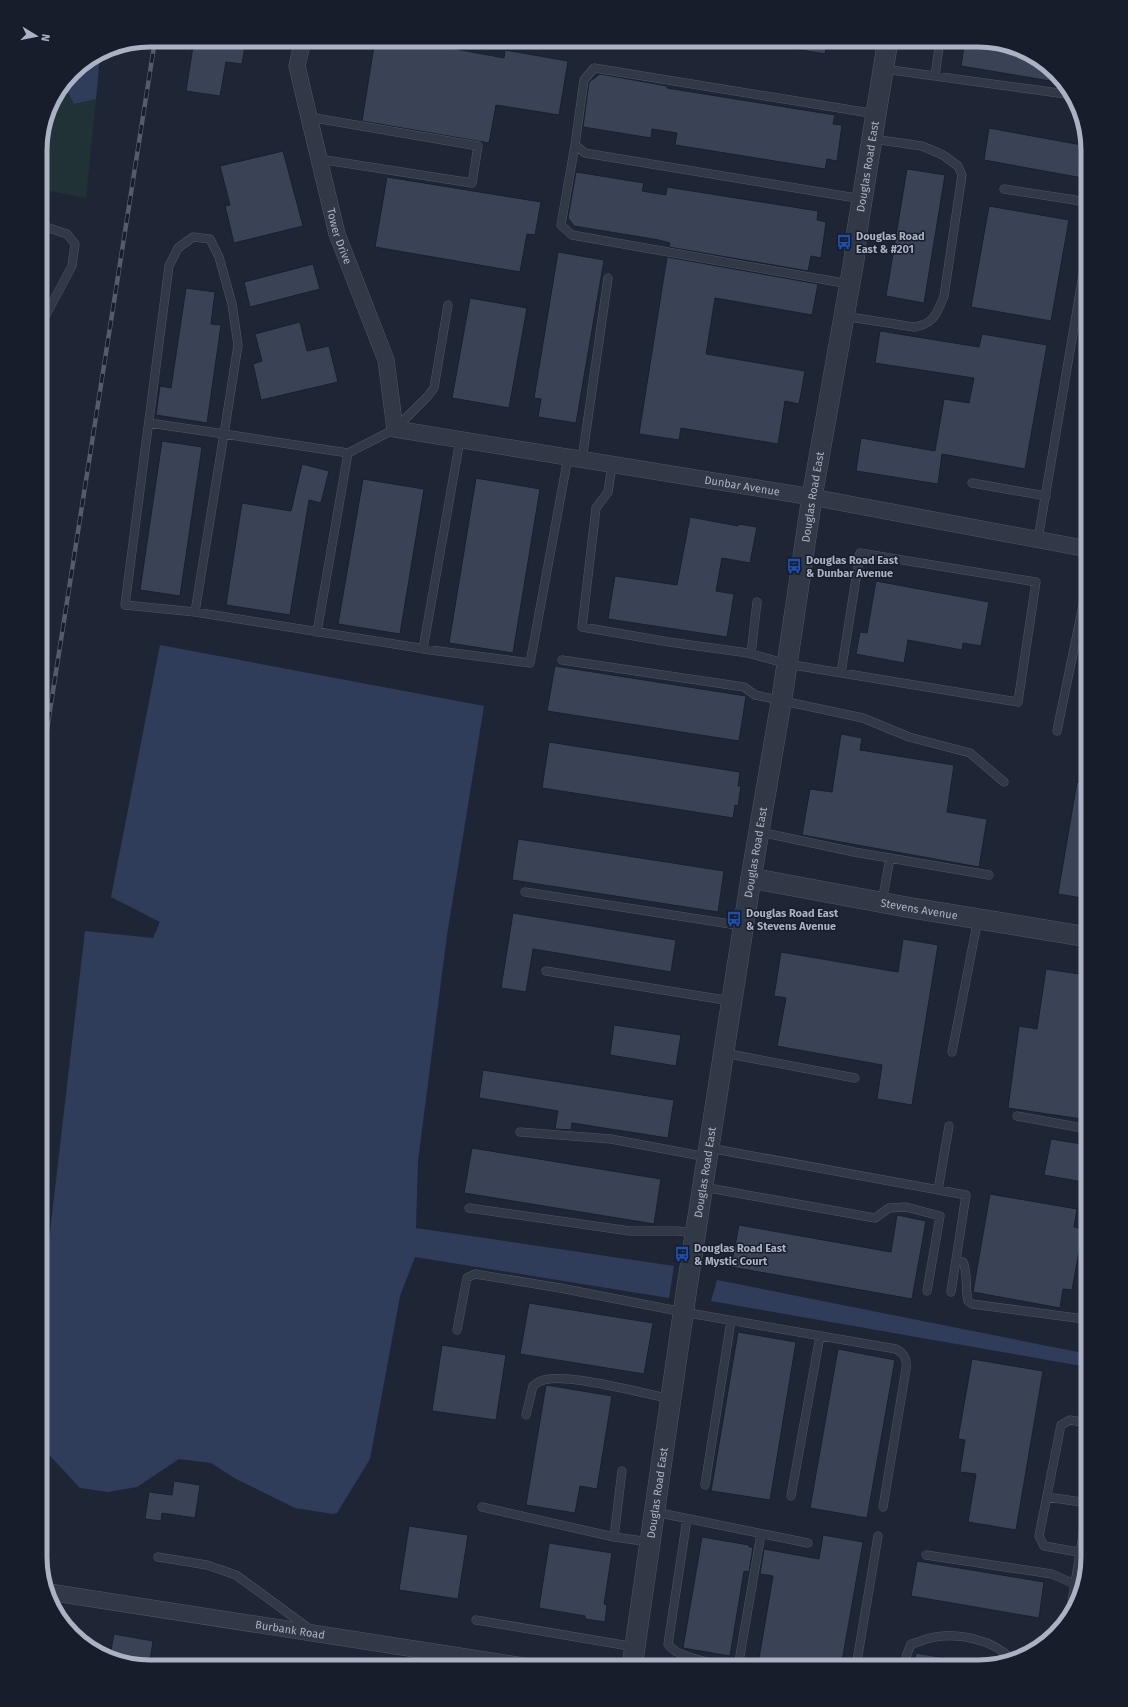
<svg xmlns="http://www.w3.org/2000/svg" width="1128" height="1707" font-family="'Fira Sans',sans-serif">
<rect width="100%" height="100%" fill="#1e2635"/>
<!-- green -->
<path fill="#203236" d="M64,85L74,104L96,99L86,198L40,189V143L48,108Z"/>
<!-- water -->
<path fill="#2f3d5b" d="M100,54L96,99L74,104L64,85L73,72Z
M160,645L484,706L447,935L418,1161L416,1228L674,1266L669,1298L415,1257L400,1296L370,1459L337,1513L333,1514L295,1508L236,1479L211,1463L179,1459L137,1487L108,1492L80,1488L40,1445V1318L85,931L153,938L160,922L111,897Z
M717,1280L1088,1354V1367L711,1301Z"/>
<!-- building -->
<path fill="#3a4356" stroke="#191f2c" d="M194,40H246L242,64L226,62L220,96L186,91Z
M375,40H386L407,44L408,40L504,58L505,50L568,61L559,115L496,105L489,143L362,121Z
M779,40H827L825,54L778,46Z
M965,40H985L1039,58L1062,83L961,66Z
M600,74L667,86V88L835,115L833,124L842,125L837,161L827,159L825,169L675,145L677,133L652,129L651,138L583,127L589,82Z
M989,128L1087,146L1088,179L984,160Z
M283,151L303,226L234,243L225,206L230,205L220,166Z
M907,169L945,175L924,303L886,296Z
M576,172L644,183L642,191L666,195L667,187L818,211L817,220L826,222L821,258L811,256L808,271L669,247L670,243L659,240L574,226L568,218Z
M387,177L541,202L535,235L527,234L520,272L375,247Z
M989,206L1069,220L1051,321L971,307Z
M558,252L604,260L576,423L538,417L541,399L534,398Z
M667,257L818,284L812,315L715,298L706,354L805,371L799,404L785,401L778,444L681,428L679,440L639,434Z
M313,264L320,289L250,307L244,282Z
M186,288L215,292L211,324L221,325L207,423L156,415L160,386L171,388Z
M470,298L527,308L509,408L452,398Z
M300,322L307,351L329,346L338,382L261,400L253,364L262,361L255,334Z
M880,331L979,347L982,334L1047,345L1025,469L942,454L938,484L856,471L861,438L935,451L944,399L969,403L974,378L875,363Z
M162,441L202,447L180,596L140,590Z
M302,464L329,471L321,503L309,500L290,615L226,605L242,503L291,511Z
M476,478L540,489L513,653L449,643Z
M363,479L424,489L400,634L338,624Z
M690,517L738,526L739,524L757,527L750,563L722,558L716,591L734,594L727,637L608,619L615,576L677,585Z
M876,581L989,602L981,646L963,643L962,650L908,640L904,663L856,654L860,632L867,633Z
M555,666L746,696L739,741L547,711Z
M841,734L862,738L860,750L954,765L947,812L987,819L979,867L802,835L810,789L832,792Z
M549,742L740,772L738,786H741L738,806L735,805L733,818L542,788Z
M1077,782L1088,784V899L1058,894Z
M518,839L724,871L718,912L512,880Z
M513,913L676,940L671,972L533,949L526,992L501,988Z
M903,939L938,945L912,1105L877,1099L882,1065L777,1046L786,998L774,996L781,952L898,972Z
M1046,969L1086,975L1082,1000L1088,1001V1120L1008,1108L1019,1026L1037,1029Z
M614,1025L681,1035L676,1066L610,1055Z
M483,1070L674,1100L668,1138L572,1123L571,1130L555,1129L558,1111L479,1098Z
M1051,1139L1088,1145V1183L1044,1175Z
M472,1148L661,1179L654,1224L464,1193Z
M990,1194L1077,1209L1074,1227L1083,1229L1072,1290L1063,1289L1060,1308L973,1292Z
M897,1215L926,1221L912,1299L731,1267L739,1225L891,1252Z
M529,1303L653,1323L644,1374L520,1354Z
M738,1332L796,1342L770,1500L711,1491Z
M442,1345L506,1355L496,1420L432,1411Z
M838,1349L895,1360L867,1518L810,1508Z
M972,1359L1043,1371L1016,1530L968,1522L976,1474L960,1472L965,1440L958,1439Z
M546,1385L612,1396L597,1489L580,1486L575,1513L526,1505Z
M174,1481L200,1485L195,1518L162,1513L161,1521L145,1519L149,1492L172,1495Z
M409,1526L468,1535L458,1599L399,1590Z
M823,1535L863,1542L841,1667H773L758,1664L773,1576L760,1574L764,1549L819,1559Z
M702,1537L749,1545V1547H753L749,1572L744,1571L730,1656L683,1648Z
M549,1543L612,1553L604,1604L607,1605L605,1622L585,1619V1616L539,1608Z
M917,1561L1044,1582L1039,1618L911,1596Z
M114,1634L153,1641L149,1667H143L110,1656Z
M916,1653L962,1661V1667H914Z"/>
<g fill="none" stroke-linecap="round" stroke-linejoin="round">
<!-- service casing -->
<g stroke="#4f5564" stroke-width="9">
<path id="service" d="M862,40L886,48
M884,69L1073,95
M935,76L940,40
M309,117L478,146L472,183L319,159
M575,145L561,225L572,235L849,284
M1004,189L1075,200L1088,204
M862,199L585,153L575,145L584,80L594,68L876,114
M40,234L42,226
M843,316L914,327C934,324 937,313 944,296L962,175L958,166L943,155L922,146L873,139
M40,326L72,266L75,244L67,234L40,225
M149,423L224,434L238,345L232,304L219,257L210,239L193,237L178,248L169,266L125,605L195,612
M348,453L395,429L427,397L434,388L448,305
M582,460L608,278
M612,465L608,492L596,508L582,627L669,642L748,653L787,664L1018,702L1036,582L860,553L841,673
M972,483L1046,496
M1038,539L1088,245
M1087,606L1083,605L1088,581
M317,632L348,453L224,434L195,612L419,648L423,649L530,663L568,457
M423,649L460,440
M751,654L757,602
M562,660L744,687L755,695L863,718L909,737L970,753L1004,782
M1057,731L1083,605
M760,832L854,852L989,875
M525,892L743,926
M882,902L890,858
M546,971L731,1001
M952,1052L978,919
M724,1053L855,1078
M1017,1116L1088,1129
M520,1132L611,1139L707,1157
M709,1148L966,1195L951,1292
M703,1187L875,1218L889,1208L906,1207L940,1216L927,1291
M938,1190L949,1126
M469,1208L630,1231H677L695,1233
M956,1260L963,1262C968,1271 965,1290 968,1301L972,1304L1084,1319
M1087,1319H1084L1088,1295
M457,1330L467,1278L475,1274L560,1288L683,1312L896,1349C905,1354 907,1359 906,1369L883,1507
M526,1415L533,1386C535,1384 538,1382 541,1381C561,1371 646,1394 671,1399
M705,1485L731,1321
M791,1496L820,1336
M1047,1497L1088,1503
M482,1507L614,1537L650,1542
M655,1512L808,1543
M687,1519L668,1644C676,1658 713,1662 728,1667
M614,1537L622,1471
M1084,1553L1044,1546L1039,1536L1061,1425L1070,1420L1088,1423
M926,1555L1052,1574L1079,1586
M158,1557L207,1565L236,1575L311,1630
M476,1620L635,1647
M738,1667L761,1534
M856,1667L878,1536
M904,1667L907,1654L911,1644C919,1642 927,1638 935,1637C960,1633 993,1640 1010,1658"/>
</g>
<!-- minor casing -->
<g stroke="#4f5564" stroke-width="17">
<g id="minor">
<path id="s1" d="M303,40L297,66L309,117L337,234L386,360L395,429L812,497L1088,549"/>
<path id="s2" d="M49,1592L530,1667"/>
<path d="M1076,1602L1088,1529"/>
</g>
</g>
<!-- tertiary casing -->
<g stroke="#4f5564" stroke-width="21">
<g id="tertiary">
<path id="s3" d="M751,878L906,907L1088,937"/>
<path id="s4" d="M632,1667L687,1287L751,878L783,691L812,497L854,260L857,231L888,40"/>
</g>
</g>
<!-- service -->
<use href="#service" stroke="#313846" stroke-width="8"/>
<!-- minor -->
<use href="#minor" stroke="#313846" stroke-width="16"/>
<!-- tertiary -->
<use href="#tertiary" stroke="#313846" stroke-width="20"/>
<!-- rail casing -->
<g stroke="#535b6d" stroke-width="4.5">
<path id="rail" d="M40,774L155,40"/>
</g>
<!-- rail -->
<use href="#rail" stroke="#171d2a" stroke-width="3" stroke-dasharray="9" stroke-linecap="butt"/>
</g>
<!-- icons -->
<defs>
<g id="bus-bare" transform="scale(1.2)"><path d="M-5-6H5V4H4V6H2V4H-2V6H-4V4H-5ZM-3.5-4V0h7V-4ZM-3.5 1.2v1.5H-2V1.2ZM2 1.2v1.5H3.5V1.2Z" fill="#1a4fb4" stroke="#171d2a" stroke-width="2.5" paint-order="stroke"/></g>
</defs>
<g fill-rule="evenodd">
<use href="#bus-bare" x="844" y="242"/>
<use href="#bus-bare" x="794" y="566"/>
<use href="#bus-bare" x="734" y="919"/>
<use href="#bus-bare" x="682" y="1254"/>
</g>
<g text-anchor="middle" stroke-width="3" stroke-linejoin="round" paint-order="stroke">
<!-- street labels -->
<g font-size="11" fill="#abb2c3" stroke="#171d2a">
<text dy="4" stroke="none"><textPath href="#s4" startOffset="1519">Douglas Road East</textPath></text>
<text dy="4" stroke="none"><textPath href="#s1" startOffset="202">Tower Drive</textPath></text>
<text dy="4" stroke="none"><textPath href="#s1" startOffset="756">Dunbar Avenue</textPath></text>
<text dy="4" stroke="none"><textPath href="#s4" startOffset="1184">Douglas Road East</textPath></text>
<text dy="4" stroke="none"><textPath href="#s4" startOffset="824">Douglas Road East</textPath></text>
<text dy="4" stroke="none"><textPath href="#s3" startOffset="171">Stevens Avenue</textPath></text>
<text dy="4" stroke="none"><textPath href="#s4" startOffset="500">Douglas Road East</textPath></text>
<text dy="4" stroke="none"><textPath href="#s4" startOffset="176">Douglas Road East</textPath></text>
<text dy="4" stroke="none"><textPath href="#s2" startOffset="244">Burbank Road</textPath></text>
</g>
<!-- poi labels -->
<g font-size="11" font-weight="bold" fill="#abb2c3" stroke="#171d2a" text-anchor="start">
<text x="856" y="240">Douglas Road<tspan x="856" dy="13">East &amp; #201</tspan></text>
<text x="806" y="564">Douglas Road East<tspan x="806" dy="13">&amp; Dunbar Avenue</tspan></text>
<text x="746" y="917">Douglas Road East<tspan x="746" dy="13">&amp; Stevens Avenue</tspan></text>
<text x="694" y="1252">Douglas Road East<tspan x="694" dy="13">&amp; Mystic Court</tspan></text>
</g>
</g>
<!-- crop -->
<path d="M0 0H1128V1707H0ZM150 47H978A103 103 0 0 1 1081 150V1557A103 103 0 0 1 978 1660H150A103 103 0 0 1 47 1557V150A103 103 0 0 1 150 47Z" fill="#171d2a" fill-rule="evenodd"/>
<path fill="none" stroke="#abb2c3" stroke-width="5" d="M150 47H978A103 103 0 0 1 1081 150V1557A103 103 0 0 1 978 1660H150A103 103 0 0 1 47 1557V150A103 103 0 0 1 150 47Z"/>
<!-- north arrow -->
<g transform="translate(36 36) rotate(100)" stroke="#171d2a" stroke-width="3" paint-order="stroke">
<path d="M0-3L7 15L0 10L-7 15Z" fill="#abb2c3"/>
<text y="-6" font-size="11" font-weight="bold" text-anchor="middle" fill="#abb2c3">N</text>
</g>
</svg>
